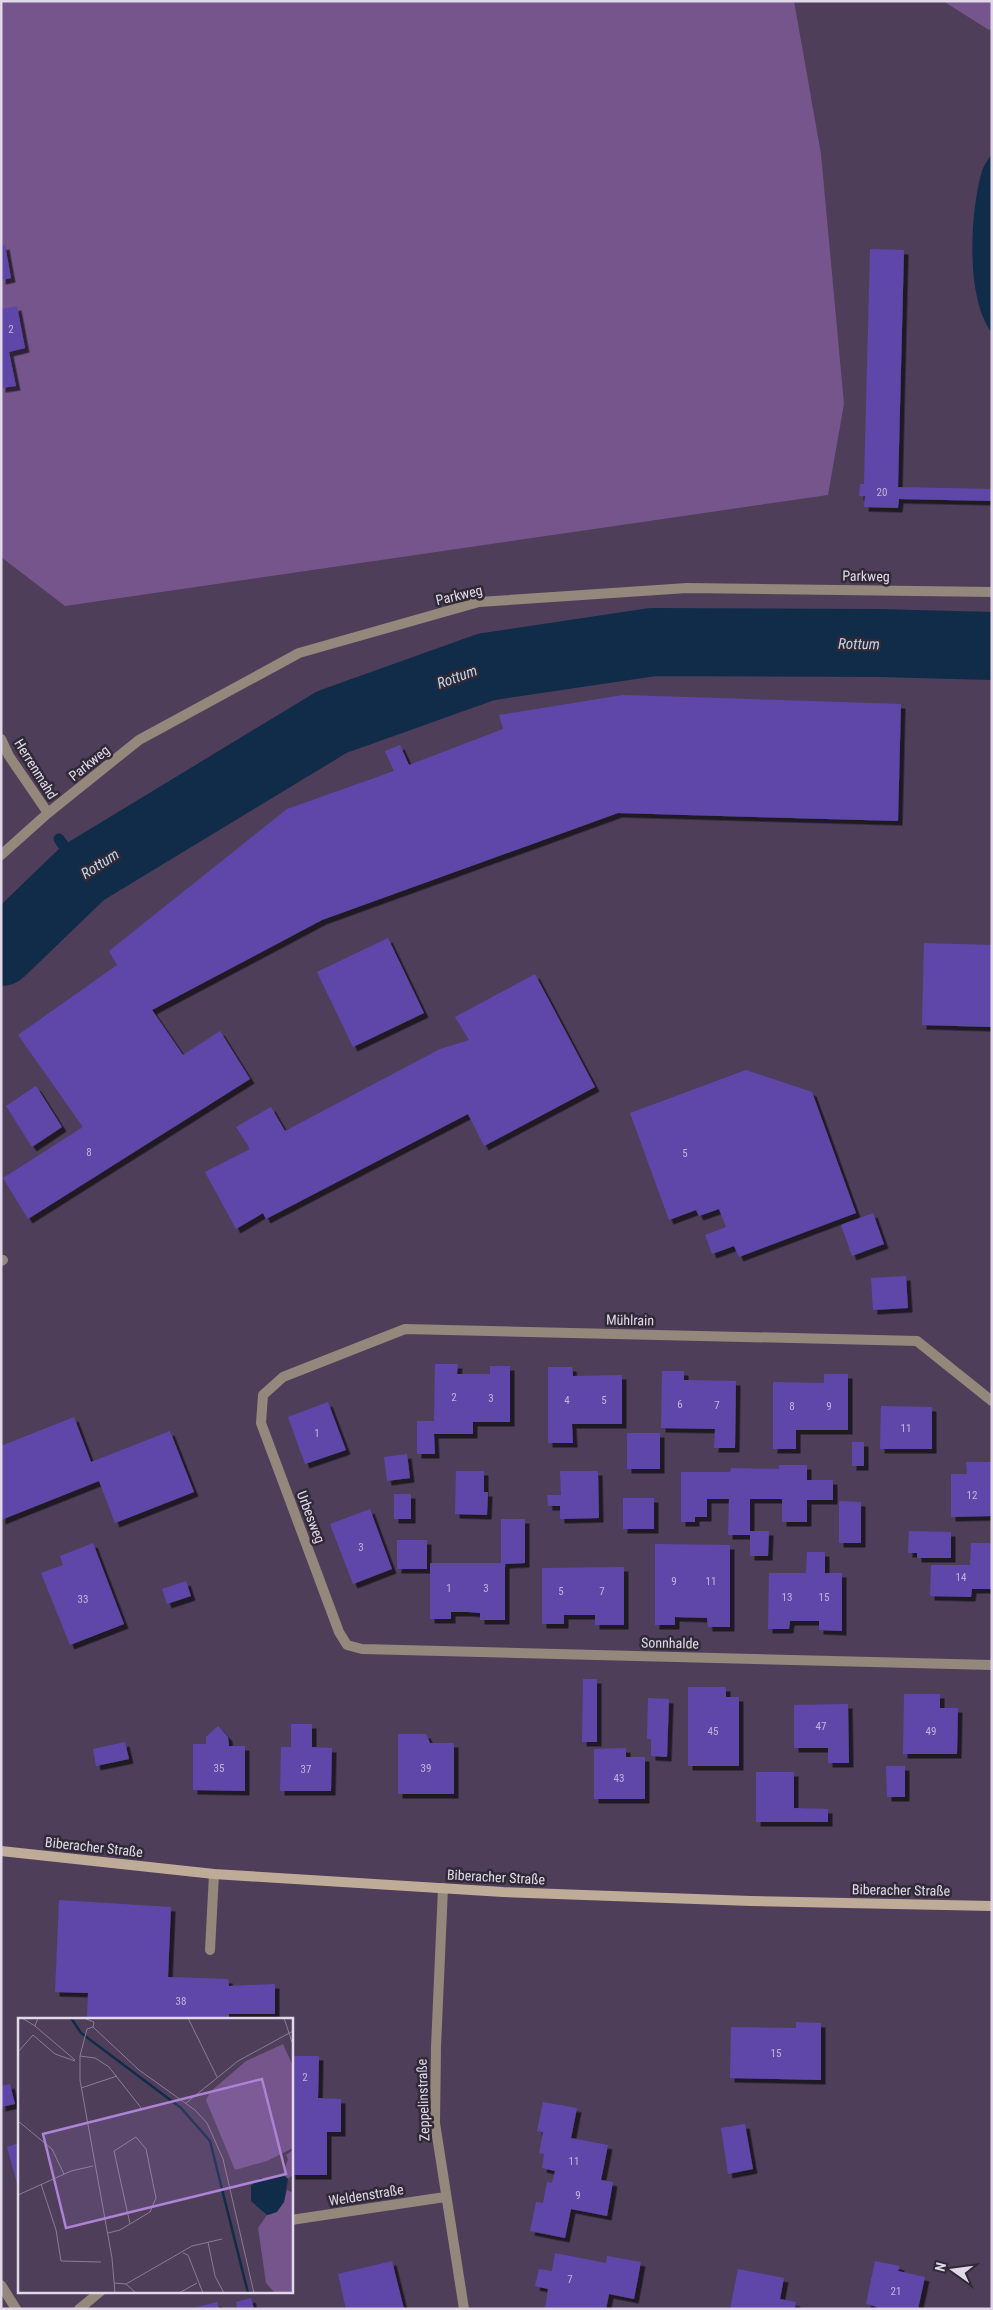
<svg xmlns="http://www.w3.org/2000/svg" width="993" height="2310" font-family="'Roboto Condensed',sans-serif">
<defs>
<filter id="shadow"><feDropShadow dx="4.5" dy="4.5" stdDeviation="0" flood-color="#0009"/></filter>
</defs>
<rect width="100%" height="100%" fill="#4e3e5a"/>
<!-- green -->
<path fill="#75558b" d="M1,1H794L821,154L844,404L828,495L65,606L1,557Z
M943,1H992V28L989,30Z"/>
<!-- water -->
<path fill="#112c48" d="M992,154V333C965,299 970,211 982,171C984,165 988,159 992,154Z"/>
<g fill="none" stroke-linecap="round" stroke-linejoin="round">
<!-- stream -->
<path stroke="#112c48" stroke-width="11" d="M59,839L83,873"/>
<!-- river -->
<path stroke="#112c48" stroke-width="68" d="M1,952L83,873L332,722L486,667L653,642L880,643L992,646"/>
</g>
<!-- building -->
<path fill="#5f47a9" filter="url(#shadow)" d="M5,245L11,278L1,280V246Z
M870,249L904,250L898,487L992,489V501L899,499L898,508L864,507L865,496H859L860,484H864Z
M17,306L25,348L9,352L16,386L1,388V309Z
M623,695L901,704L898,821L618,813L322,920L152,1010L183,1055L220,1031L250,1079L28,1219L3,1178L83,1127L18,1035L117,965L109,951L287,809L394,771L385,751L400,745L409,765L503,729L499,715Z
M388,938L424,1013L353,1047L317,972Z
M924,943L992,945V1027L922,1025Z
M535,974L595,1087L484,1146L468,1114L266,1219L263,1213L236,1229L205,1172L250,1149L236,1127L271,1107L285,1131L440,1049L469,1040L455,1017Z
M746,1070L812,1092L856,1213L739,1257L734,1246L712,1254L705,1235L726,1227L719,1209L699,1216L696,1210L669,1220L630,1113Z
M36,1086L62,1127L32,1147L6,1106Z
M873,1213L884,1244L852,1256L841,1225Z
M906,1276L908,1308L873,1310L871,1278Z
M435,1364H458L457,1374H490V1366H510V1422H473V1434H434L435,1454H417V1421H434Z
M548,1367H572L573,1376L622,1375V1424H572L573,1443H548Z
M662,1371H684V1380L736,1381L735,1448H714L715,1429L661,1428Z
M824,1374H848V1430H796V1449H773V1382L824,1383Z
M328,1402L346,1450L305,1464L288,1417Z
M881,1406L932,1407V1449H880Z
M74,1417L91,1462L170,1431L194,1492L115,1523L99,1481L1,1520V1446Z
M627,1433H660V1469H627Z
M852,1442H864V1466H852Z
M407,1454L410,1478L387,1481L384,1457Z
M966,1462H992V1516L951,1517V1474H967Z
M779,1465H807V1480H833V1500H807V1522H782V1499H750V1531H769L768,1556H750V1535H728L729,1499H707V1517H695V1522H681V1472H730L731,1468L779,1469Z
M456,1471H484V1492H488L487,1515L455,1514Z
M560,1471H598L599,1518L560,1519V1506H548L547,1495H561Z
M394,1494H411V1519H394Z
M623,1498H654V1529H623Z
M839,1501L861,1502V1543H839Z
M370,1509L392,1569L353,1584L330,1524Z
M501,1519H525V1563L505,1564V1620H480V1613L468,1612H451V1619H430V1563H501Z
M909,1531L951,1532V1558H917V1553H908Z
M397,1540H427V1569H397Z
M93,1543L124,1624L70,1645L41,1573L63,1565L60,1556Z
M971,1543H992V1589H972L971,1597L930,1596L931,1565H970Z
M655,1544L730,1545V1627H708L707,1618L675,1617V1625H655Z
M807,1552H825V1573H842V1631L819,1630V1621H790L789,1629H768L769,1573H806Z
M624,1567V1625H595V1615H564V1624H542V1568Z
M186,1581L191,1596L167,1604L162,1589Z
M583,1679H597V1742H582Z
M688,1687H726V1697H739V1766H688Z
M904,1694H940V1708H958L957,1754H903Z
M648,1698L669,1699L667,1757L651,1756V1739H647Z
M848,1704L849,1763H828V1748H794V1705Z
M291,1724H312V1747L332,1748L331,1791H280L281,1747H291Z
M218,1726L228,1737L229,1746H245V1791L193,1790V1744H206V1737Z
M398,1734H426L430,1743H454V1794H398Z
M125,1742L129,1759L96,1766L93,1749Z
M626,1748V1757H645V1799H594V1749Z
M886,1766H905V1797H887Z
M756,1772H794V1808L828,1809V1822H756Z
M59,1900L171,1907L168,1977L228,1979L229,1986L275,1984V2014H229V2018L87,2019L88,1993L55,1992Z
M796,2022L821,2023V2080L730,2078L731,2027L796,2028Z
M291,2056H319L318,2098L341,2099V2132H327V2175H291Z
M10,2084L15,2104L1,2107V2086Z
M543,2102L577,2108L571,2138L608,2145L601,2180L613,2182L607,2216L571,2209L565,2238L530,2231L536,2202L543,2203L547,2182L552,2183L555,2171L542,2168L544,2154L539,2153L543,2132L537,2131Z
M745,2124L753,2169L728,2174L721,2128Z
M19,2143V2187H18L7,2147Z
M555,2253L606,2263L607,2256L641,2262L634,2299L609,2294L606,2309H545L548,2289L535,2286L539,2269L552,2271Z
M392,2261L404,2309H346L338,2274Z
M875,2261L900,2266L898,2271L925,2277L918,2309H876L877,2307L866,2304Z
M738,2269L784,2278L780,2299L796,2302L795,2309H730Z
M251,2298L254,2309H237L236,2302Z
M217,2302L219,2309H194V2308Z"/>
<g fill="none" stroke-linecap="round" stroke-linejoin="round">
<!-- service -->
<path stroke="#93887b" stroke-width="10" d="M210,1950L214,1874
M1,2285L16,2309"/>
<!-- minor -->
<path stroke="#93887b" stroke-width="10" d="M1,739L9,756L48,813
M1,855L48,813L139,740L299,653L479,602L687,588L992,592
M1,1261L3,1260
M992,1401L917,1341L405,1329L283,1377L263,1395L261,1423L339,1632L347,1645L362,1649L992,1665
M443,1888L436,2047L435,2123L464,2309
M291,2220L445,2197
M79,2309L101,2291"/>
<!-- secondary -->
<path stroke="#beac98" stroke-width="10" d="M1,1851L214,1874L503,1892L751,1901L992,1906"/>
</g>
<g text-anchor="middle" stroke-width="5" stroke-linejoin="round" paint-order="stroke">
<!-- number labels -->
<g font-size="11" fill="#c0b4d9">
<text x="11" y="333">2</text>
<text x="882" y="496">20</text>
<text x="89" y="1156">8</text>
<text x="685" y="1157">5</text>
<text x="454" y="1401">2</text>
<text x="491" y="1402">3</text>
<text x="567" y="1404">4</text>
<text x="604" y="1404">5</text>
<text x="680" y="1408">6</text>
<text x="717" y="1409">7</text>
<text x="792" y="1410">8</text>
<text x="829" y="1410">9</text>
<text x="906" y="1432">11</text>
<text x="317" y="1437">1</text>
<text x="972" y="1499">12</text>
<text x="361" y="1551">3</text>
<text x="961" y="1581">14</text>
<text x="674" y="1585">9</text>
<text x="711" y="1585">11</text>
<text x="449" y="1592">1</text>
<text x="486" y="1592">3</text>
<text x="561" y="1595">5</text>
<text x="602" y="1595">7</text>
<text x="787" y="1601">13</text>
<text x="824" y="1601">15</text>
<text x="83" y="1603">33</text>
<text x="821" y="1730">47</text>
<text x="713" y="1735">45</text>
<text x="931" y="1735">49</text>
<text x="219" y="1772">35</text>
<text x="426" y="1772">39</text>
<text x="306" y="1773">37</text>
<text x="619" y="1782">43</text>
<text x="181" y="2005">38</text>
<text x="776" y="2057">15</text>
<text x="305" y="2081">2</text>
<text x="574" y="2165">11</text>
<text x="578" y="2199">9</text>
<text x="570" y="2283">7</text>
<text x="896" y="2295">21</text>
</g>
<!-- street labels -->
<g font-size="14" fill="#e1d8e9" stroke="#302936">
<text transform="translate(866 576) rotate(1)" y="5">Parkweg</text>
<text transform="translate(459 595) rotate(-13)" y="5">Parkweg</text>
<text transform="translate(89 763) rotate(-39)" y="5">Parkweg</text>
<text transform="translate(36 769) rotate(58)" y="5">Herrenmahd</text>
<text transform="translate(630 1320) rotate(1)" y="5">Mühlrain</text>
<text transform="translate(311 1517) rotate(69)" y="5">Urbesweg</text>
<text transform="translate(670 1643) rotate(1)" y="5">Sonnhalde</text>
<text transform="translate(94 1847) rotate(6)" y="5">Biberacher Straße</text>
<text transform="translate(496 1877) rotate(3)" y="5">Biberacher Straße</text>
<text transform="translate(901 1890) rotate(1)" y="5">Biberacher Straße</text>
<text transform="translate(423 2100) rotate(-92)" y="5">Zeppelinstraße</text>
<text transform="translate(366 2195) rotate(-9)" y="5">Weldenstraße</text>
</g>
<!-- water labels -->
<g font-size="15" font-style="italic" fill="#c1d4e9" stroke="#302936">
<text transform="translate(859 644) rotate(1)" y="5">Rottum</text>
<text transform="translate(457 677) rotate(-20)" y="5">Rottum</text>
<text transform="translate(100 864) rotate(-33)" y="5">Rottum</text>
</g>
</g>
<!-- overview -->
<g transform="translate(18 2018)">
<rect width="275" height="275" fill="#4e3e5a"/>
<path d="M265,26L275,48V130L249,143L217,152L188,82L192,74L228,43ZM275,132V157L270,161L265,156L270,141L268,137ZM269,172L275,175V275H257L248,265L240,210L249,197L254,196L266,184Z" fill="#75558b"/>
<path d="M265,156L270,161L266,184L259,194L249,197L233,183V168L242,160H257Z" fill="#112c48"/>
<path fill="none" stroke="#112c48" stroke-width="2.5" d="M53,0L63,15L163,90L192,123L230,275"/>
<path fill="none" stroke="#897c93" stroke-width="1" d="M4,0L17,8L20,0M170,0L199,59M266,0L275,27M68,1L76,4L75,9L69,11M17,8L57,42M75,9L121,52L177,92L189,105L205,141L236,275M69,11L62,38V62L94,240L97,275M0,34L15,17L37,36L57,43M62,38L77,40L91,49L124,91M63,70L99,58M168,85L220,43L275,13M0,103L34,131L46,156M23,166L38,212L43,243L83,244M0,177L53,153L75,148M90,215L102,212L132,194L138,180L128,131L118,119L96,133L112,206M190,224L197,258L206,275M165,235L170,237L185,275M96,265L108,266L118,275M108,266L174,228L204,221M161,275L179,265"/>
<path fill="#ae82d4" fill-opacity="0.15" stroke="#ae82d4" stroke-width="2.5" d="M244,61L268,156L48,210L25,116Z"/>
<rect width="275" height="275" fill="none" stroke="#e1d8e9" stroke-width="2.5"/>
</g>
<!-- border -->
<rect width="993" height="2310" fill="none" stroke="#e1d8e9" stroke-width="5"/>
<!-- north arrow -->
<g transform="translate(953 2270) rotate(284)" stroke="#302936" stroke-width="4" paint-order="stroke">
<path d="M0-4L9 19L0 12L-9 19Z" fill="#e1d8e9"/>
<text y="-8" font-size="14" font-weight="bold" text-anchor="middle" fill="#e1d8e9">N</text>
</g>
</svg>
